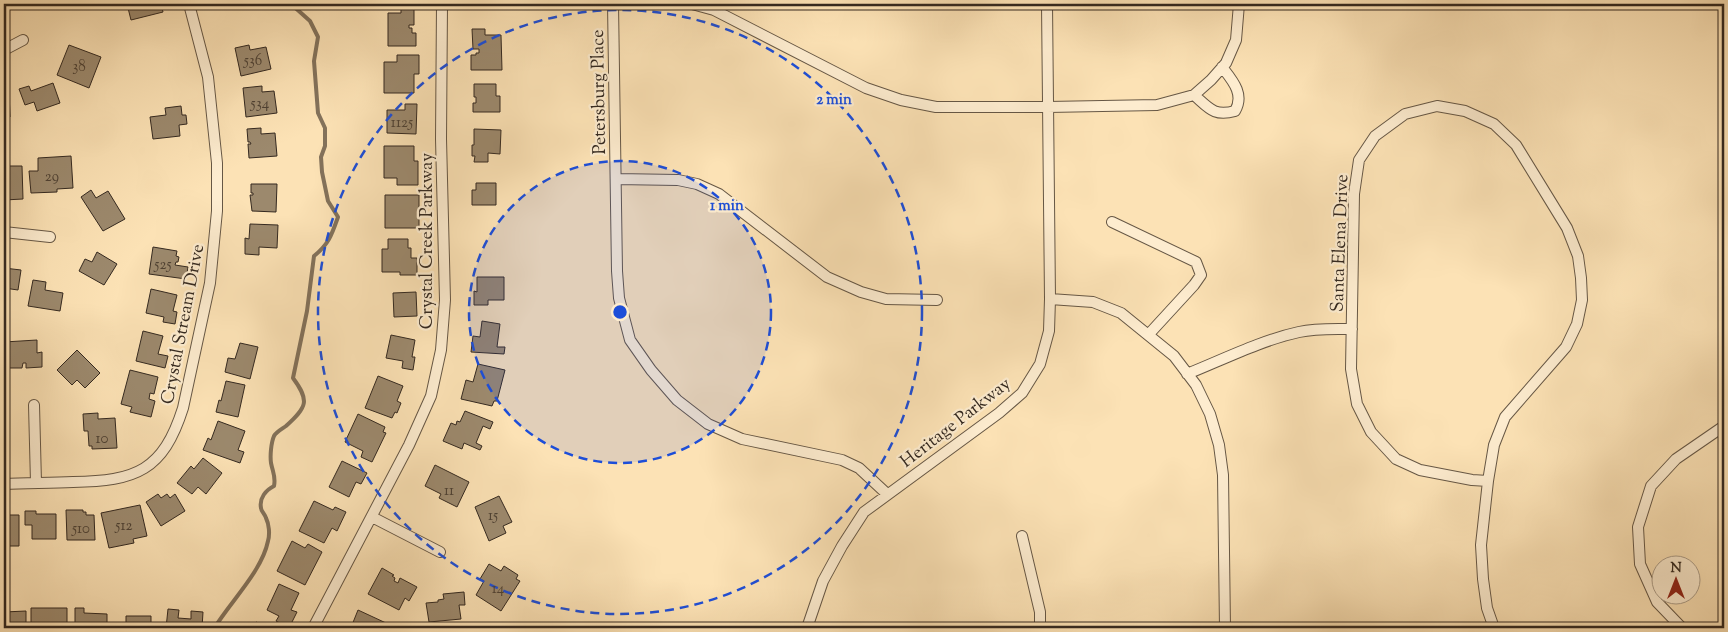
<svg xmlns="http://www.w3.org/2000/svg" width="1728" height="632" font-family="'Sorts Mill Goudy',serif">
<rect width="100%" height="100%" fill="#fce2b5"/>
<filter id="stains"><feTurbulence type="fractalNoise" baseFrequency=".004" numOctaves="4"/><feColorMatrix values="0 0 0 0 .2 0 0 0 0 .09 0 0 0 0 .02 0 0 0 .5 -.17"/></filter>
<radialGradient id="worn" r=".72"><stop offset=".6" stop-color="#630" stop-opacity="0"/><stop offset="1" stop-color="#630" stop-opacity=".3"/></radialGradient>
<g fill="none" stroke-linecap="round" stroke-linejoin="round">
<!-- stream -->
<path stroke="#83725b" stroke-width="4" d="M215,627C231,601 262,571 268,541C270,534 269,524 266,518C265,514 261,511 261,508C259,498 266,490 274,486C276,477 273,473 271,463C270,456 271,443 274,436C276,432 282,429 286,426C307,407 310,401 293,378L307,311L314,256C329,244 332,234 338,217L328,201L322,172L321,157L325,146V128L318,113L314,61L318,37L310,21L291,4"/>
</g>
<!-- building -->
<path fill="#9c896d" stroke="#342920" d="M127,4H161L163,12L131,20Z
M401,8H414V25H409V28H412V33H416V46H388V13H401Z
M472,29H485V35H501L502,70H471V55H476V53H479V49H473Z
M69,45L101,57L89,88L57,75Z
M249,45L250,50L266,47L271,69L241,76L235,48Z
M397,55H419V74H414V93H384V62H397Z
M53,83L60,103L37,111L34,102L25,105L19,89L29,86L31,91Z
M474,84H496V96H500V112H473V103H476V97H474Z
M262,86V92L274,91L277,113L246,117L243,88Z
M4,91H9L10,117H4Z
M405,104H417L416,134L387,133V110H405Z
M181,106L182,115H186L187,124L179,125L180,136L153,139L150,117L166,115L165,108Z
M261,128V134L275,133L277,156L249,158L248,144H251L250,142H248L247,129Z
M474,129L501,130L500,154L488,153V162H474L475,156H472V145H474Z
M384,146H414V161H418V185H397V178H384Z
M71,156L73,188L57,189V192L31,193L29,171H38V158Z
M4,164V166H22L23,199L4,200Z
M476,183H496V205H472V190H476Z
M251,184H277L276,212L252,211L250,195H253V193H251Z
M91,190L96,198L108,191L125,219L103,231L81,197Z
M385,195H419V228H385Z
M250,224L278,225L277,248L259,247V255L245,254V238L249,239Z
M388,239H408V248H411V258H417V275H400V272H382V249H388Z
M153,247L177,251L176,256L179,257L178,262H176L175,265L188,267L186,279L149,274Z
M97,252L117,264L104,285L79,271L85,259L92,262Z
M4,268L21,270L18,290L4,288Z
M477,277H504V300H488V305H474V291L477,292Z
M33,280L46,282L45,290L63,293L60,311L28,306Z
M151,289L177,295L173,311L177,312L175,324L163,322L164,317L146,313Z
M416,292L417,316L394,317L393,293Z
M482,321L500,324L497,347H505L504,354L471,352L473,336L480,337Z
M143,331L163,336L158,354L168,356L165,368L136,361Z
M391,335L415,340L412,357H415L413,370L402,368L403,361L386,358Z
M37,340V353L42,352V367L26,368V363H23L22,368H4V342Z
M240,343L258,347L250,379L225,372L228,358L235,359Z
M77,350L100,373L85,388L77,380L72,385L57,370Z
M478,364L505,370L497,401H494L492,406L461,399L466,380L473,382Z
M130,370L158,377L154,394L150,393L149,399L155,401L151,417L130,412L132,407L121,404Z
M378,376L403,386L397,401L401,403L397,413L395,412L392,418L365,408Z
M226,381L245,385L238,417L216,412L219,400L221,401Z
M465,411L493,422L490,429L483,426L476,443L482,446L480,450L464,443L462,449L443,441L451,423L456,425L457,421L460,422Z
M98,413V419L115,418L117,448L92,449V446H89L88,431H84L83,414Z
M358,414L385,427L383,432L386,433L372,462L361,457L363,451L345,442Z
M218,421L245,431L238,450L244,452L240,463L203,450L208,438L211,440Z
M203,458L222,473L206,494L198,487L192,494L177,483L191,466L194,469Z
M342,461L367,473L361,484L356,482L349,497L329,487Z
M435,465L469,482L457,507L439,498L441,494L425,486Z
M158,494L161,498L167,494L170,498L175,494L185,511L161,526L146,502Z
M499,496L512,522L503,526L506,533L489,541L475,507Z
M314,501L333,510L335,507L346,512L337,531L332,528L324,543L299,531Z
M140,505L147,536L133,539L134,543L109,548L101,513Z
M66,510H83V512H86V515H94L95,540H67Z
M25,511H36V514H56V539H32V525H25Z
M4,515H19V546H4Z
M292,541L305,548L308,544L322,552L305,585L277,571Z
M489,564L501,571L504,566L518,575L516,579L520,581L501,611L476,595L484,581L480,579Z
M382,568L394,575L392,576L395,578L394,581L398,583L400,578L417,587L409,601L405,598L399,610L368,594Z
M279,584L299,593L291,610L297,612L289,628L276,621L279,616L267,610Z
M464,592L465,605H459L461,619L429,622L426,603L438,602V600L444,599L443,594Z
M31,608H67V628H31Z
M75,608H84V613L107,614V628H75Z
M168,609L179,610L178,618L191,619V611L203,612L202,628H166Z
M358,610L386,623L383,628H347L349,624L352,625Z
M26,611V628H4V612Z
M126,616H151V628H126Z
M256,622L270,628H254Z"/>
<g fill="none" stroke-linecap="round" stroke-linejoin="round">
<!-- minor casing -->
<g stroke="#665745" stroke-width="12">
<path id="minor" d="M613,4L617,271L619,298L630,340L651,370L677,400L708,424L742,439L842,460L859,468L887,494
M692,4L714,10L866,88L901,100L936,107H1048L1157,105L1194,95L1211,80L1226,63L1236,40L1239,4
M4,50L23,40
M1194,95C1209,108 1214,117 1235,111C1245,94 1232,80 1222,67
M616,179L678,180L697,184L719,194L827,277L861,292L886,299L937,300
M1112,222L1196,262L1201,275L1194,285L1149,334
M4,232L50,237
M1050,299L1093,302L1121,313L1174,356L1196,385L1210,414L1219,445L1223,475L1225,628
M1187,374C1222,360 1262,340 1299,332C1316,328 1334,329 1352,329
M34,405L36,483
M1488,481L1472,480L1420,470L1396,459L1371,432L1357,404L1351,369L1354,194L1359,160L1375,136L1405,114L1437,106L1465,111L1494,124L1516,145L1567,228L1578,256L1581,278L1582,300L1577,324L1566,347L1505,417L1494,445L1488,481L1481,545L1483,579L1487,608L1494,628
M4,484C27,483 50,483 73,482C136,481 163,471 183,408L210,283L217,211V163L208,77L189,4
M372,517L440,552
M1022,536L1040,612V628
M313,628L409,445L431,396L441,350L445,300L441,139L442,4
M807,628L823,581L842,546L864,512L999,413L1022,393L1040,364L1049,331L1050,299L1047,4
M1682,628L1657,602L1640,564L1638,527L1651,486L1676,459L1724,426"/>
</g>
<!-- minor -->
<use href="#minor" stroke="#fdeccf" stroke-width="10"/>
</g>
<!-- distance rings -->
<circle cx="620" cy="312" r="151" fill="#1d4ed8" fill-opacity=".12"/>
<g fill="none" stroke="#1d4ed8" stroke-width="2.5" stroke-dasharray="9 6">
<circle cx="620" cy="312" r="151"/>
<circle cx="620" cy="312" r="302"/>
</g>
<g text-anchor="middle" stroke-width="4.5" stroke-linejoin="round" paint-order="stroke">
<!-- number labels -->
<g font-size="15" fill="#4e4133">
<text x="253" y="65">536</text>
<text x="79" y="71">38</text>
<text x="260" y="108">534</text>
<text x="402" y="127">1125</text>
<text x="52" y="181">29</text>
<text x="163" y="269">525</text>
<text x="102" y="443">10</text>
<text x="449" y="495">11</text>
<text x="493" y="520">15</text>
<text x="124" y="530">512</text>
<text x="81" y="533">510</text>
<text x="498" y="593">14</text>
</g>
<!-- street labels -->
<g font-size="18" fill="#342920" stroke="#fdeccf">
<text transform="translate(598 92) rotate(-91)" y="6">Petersburg Place</text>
<text transform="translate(426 241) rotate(-90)" y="6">Crystal Creek Parkway</text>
<text transform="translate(1339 243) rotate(-88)" y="6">Santa Elena Drive</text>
<text transform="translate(182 324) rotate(-79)" y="6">Crystal Stream Drive</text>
<text transform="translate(955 422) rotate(-38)" y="6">Heritage Parkway</text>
</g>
</g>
<circle cx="620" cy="312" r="8" fill="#1d4ed8" stroke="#fdeccf" stroke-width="2.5"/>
<g font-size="15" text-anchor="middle" font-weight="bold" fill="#1d4ed8" stroke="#fdeccf" stroke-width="4.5" stroke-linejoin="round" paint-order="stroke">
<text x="834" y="104">2 min</text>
<text x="727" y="210">1 min</text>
</g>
<!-- margin -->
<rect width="1728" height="632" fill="none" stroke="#fce2b5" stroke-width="20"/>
<rect x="5" y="5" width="1718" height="622" fill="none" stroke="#342920" stroke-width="2.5"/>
<rect x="10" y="10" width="1708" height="612" fill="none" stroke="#342920"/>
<!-- north arrow -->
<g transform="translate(1676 580)"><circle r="24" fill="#fdeccf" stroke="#ad9e89"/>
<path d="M0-4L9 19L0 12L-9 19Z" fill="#8f2418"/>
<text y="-8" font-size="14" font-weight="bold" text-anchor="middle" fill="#342920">N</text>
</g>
<rect width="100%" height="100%" filter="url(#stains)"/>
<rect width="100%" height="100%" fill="url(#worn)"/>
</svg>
